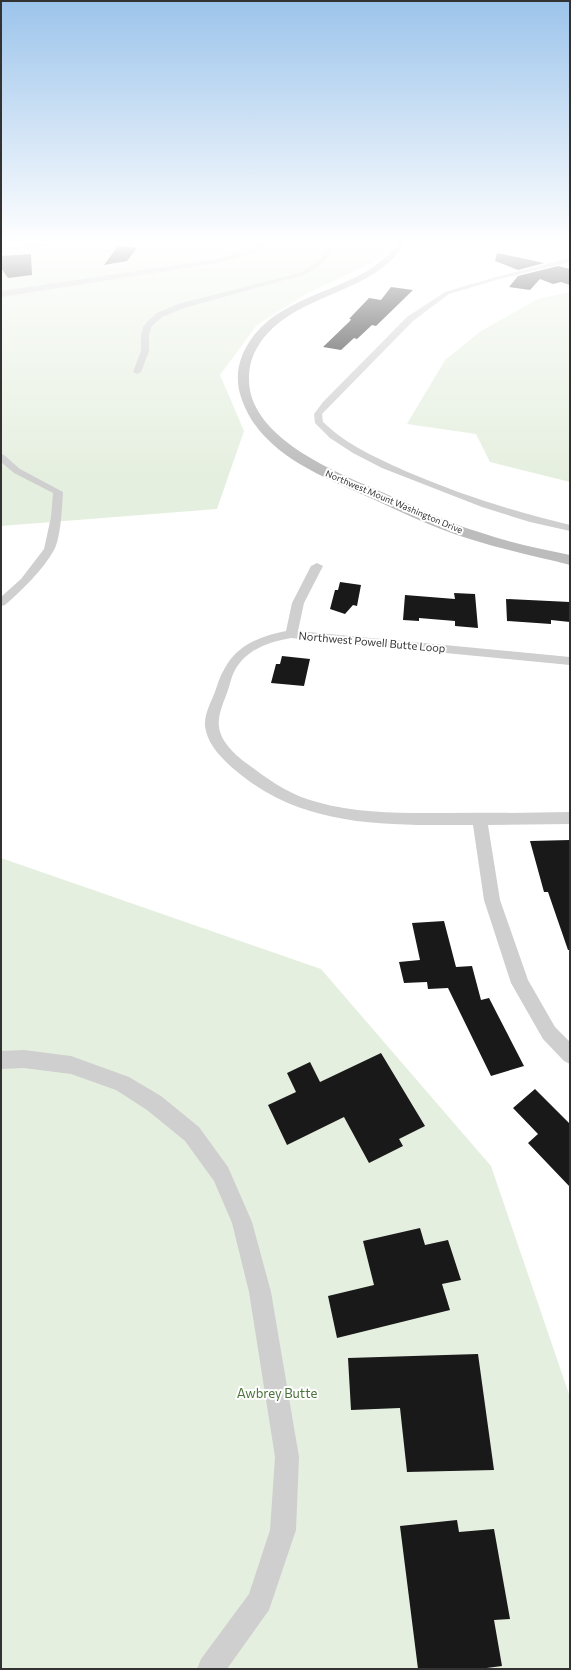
<svg xmlns="http://www.w3.org/2000/svg" width="571" height="1670" font-family="Commissioner,sans-serif">
<rect width="100%" height="100%" fill="#fff"/>
<!-- green -->
<path fill="#e5efdf" d="M1,242H387L385,250L376,261L308,293L257,325L220,375L244,431L217,509L1,526Z
M570,292V482L490,462L476,434L407,424L445,360L481,331L538,299Z
M1,858L321,969L491,1166L570,1397V1669H1Z"/>
<!-- building -->
<path fill="#191919" d="M118,246L137,248L127,261L104,265Z
M497,253L544,263L518,270L495,261Z
M31,254L32,275L8,278L1,268V256Z
M558,266L570,269V285L561,282L553,284L540,279L530,290L509,287L518,276Z
M391,287L413,290L376,326L372,325L357,339L354,338L341,350L323,347L350,321L351,319H349L369,298L381,300Z
M340,582L361,585L357,606L353,605L345,614L330,609L335,590H338Z
M454,593L475,594L478,628L455,626V621L419,618V621L403,620L405,595L455,599Z
M506,599L570,602V622L551,620V624L507,621Z
M282,656L310,659L304,686L271,683L276,664H280Z
M570,840V950H568L548,892H544L530,841Z
M444,921L456,967L472,966L481,1000L489,998L524,1066L491,1076L448,988L428,989L427,982L404,983L399,962L420,960L412,923Z
M381,1053L425,1126L399,1139L403,1146L369,1163L344,1117L287,1145L268,1105L296,1092L287,1073L310,1062L320,1082Z
M535,1089L570,1124V1187L528,1143L538,1134L513,1108Z
M420,1228L425,1245L448,1240L461,1280L442,1284L450,1310L337,1338L328,1296L374,1285L363,1241Z
M478,1354L494,1470L407,1472L400,1408L351,1410L348,1358Z
M457,1520L459,1532L494,1529L510,1619L494,1620L502,1666L479,1669H418L400,1526Z"/>
<g fill="none" stroke-linecap="round" stroke-linejoin="round">
<!-- minor -->
<path fill="#cfcfcf" fill-rule="evenodd" d="M48,242H66L63,244L20,250L1,249V245L20,246Z
M328,242H334L331,253L322,264L303,275L184,308L162,317L151,327L149,335V351L141,372L137,374L133,372L141,351V335L143,327L148,321L157,313L178,304L299,273L318,262L325,253Z
M570,258V262L500,279L449,294L413,321L322,414L323,422C348,446 379,459 410,473C462,495 515,512 570,525V531L530,522L482,507L382,468L353,453L330,438L315,423L314,414L323,402L407,317L445,292L496,277Z
M1,454L4,455L20,469L63,492C62,507 61,537 54,550C43,570 22,590 5,605L1,606V597L21,579L44,549L51,517L53,493L14,473L1,462Z
M317,563L323,566L304,603L298,631L570,657V665L291,638C269,642 247,649 235,670C231,677 230,685 227,693C224,701 220,710 219,719C216,740 237,757 253,768C273,783 293,796 317,802C358,814 403,813 446,813C487,813 529,813 570,812V824L488,825L500,900L528,980L555,1027L570,1042V1064L564,1061L543,1039L511,983L484,900L473,825C388,825 304,829 235,770C222,759 207,744 205,726C204,713 212,701 216,689C228,651 248,639 286,631L292,603L311,566Z
M24,1050L71,1056L129,1077L161,1096L199,1127L228,1167L252,1222L271,1292L299,1457L296,1530L269,1610L227,1669H197L201,1659L249,1594L270,1530L275,1457L249,1292L232,1223L214,1181L185,1141L147,1110L116,1090L71,1074L24,1068L1,1069V1051Z"/>
<!-- tertiary -->
<path fill="#cfcfcf" fill-rule="evenodd" d="M263,242H273L252,254L218,263L1,297V291L217,259L246,250Z"/>
<!-- secondary -->
<path fill="#bcbcbc" fill-rule="evenodd" d="M398,242H406C377,292 304,292 267,334C256,346 249,361 249,378C248,439 338,473 384,493C416,508 448,523 482,533C511,543 541,549 570,555V565C538,557 505,550 473,540C439,530 407,515 375,500C326,478 262,456 242,400C233,376 239,354 255,334C290,290 369,289 398,242Z"/>
</g>
<!-- sky -->
<linearGradient id="sky" x2="0" y2="1"><stop stop-color="#9cc4eb"/><stop offset="0.51" stop-color="#fff"/><stop offset="1" stop-color="#fff" stop-opacity="0"/></linearGradient>
<rect width="571" height="476" fill="url(#sky)"/>
<g text-anchor="middle" stroke-width="4" stroke-linejoin="round" paint-order="stroke">
<!-- far-street labels -->
<g font-size="9" fill="#323232" stroke="#fff">
<text transform="translate(394 502) rotate(23)" y="3">Northwest Mount Washington Drive</text>
</g>
<!-- street labels -->
<g font-size="11" fill="#323232" stroke="#fff">
<text transform="translate(372 642) rotate(5)" y="4">Northwest Powell Butte Loop</text>
</g>
<!-- near-park labels -->
<g font-size="13" fill="#4b733a" stroke="#fff">
<text x="277" y="1398">Awbrey Butte</text>
</g>
</g>
<!-- border -->
<rect width="571" height="1670" fill="none" stroke="#323232" stroke-width="4"/>
</svg>
